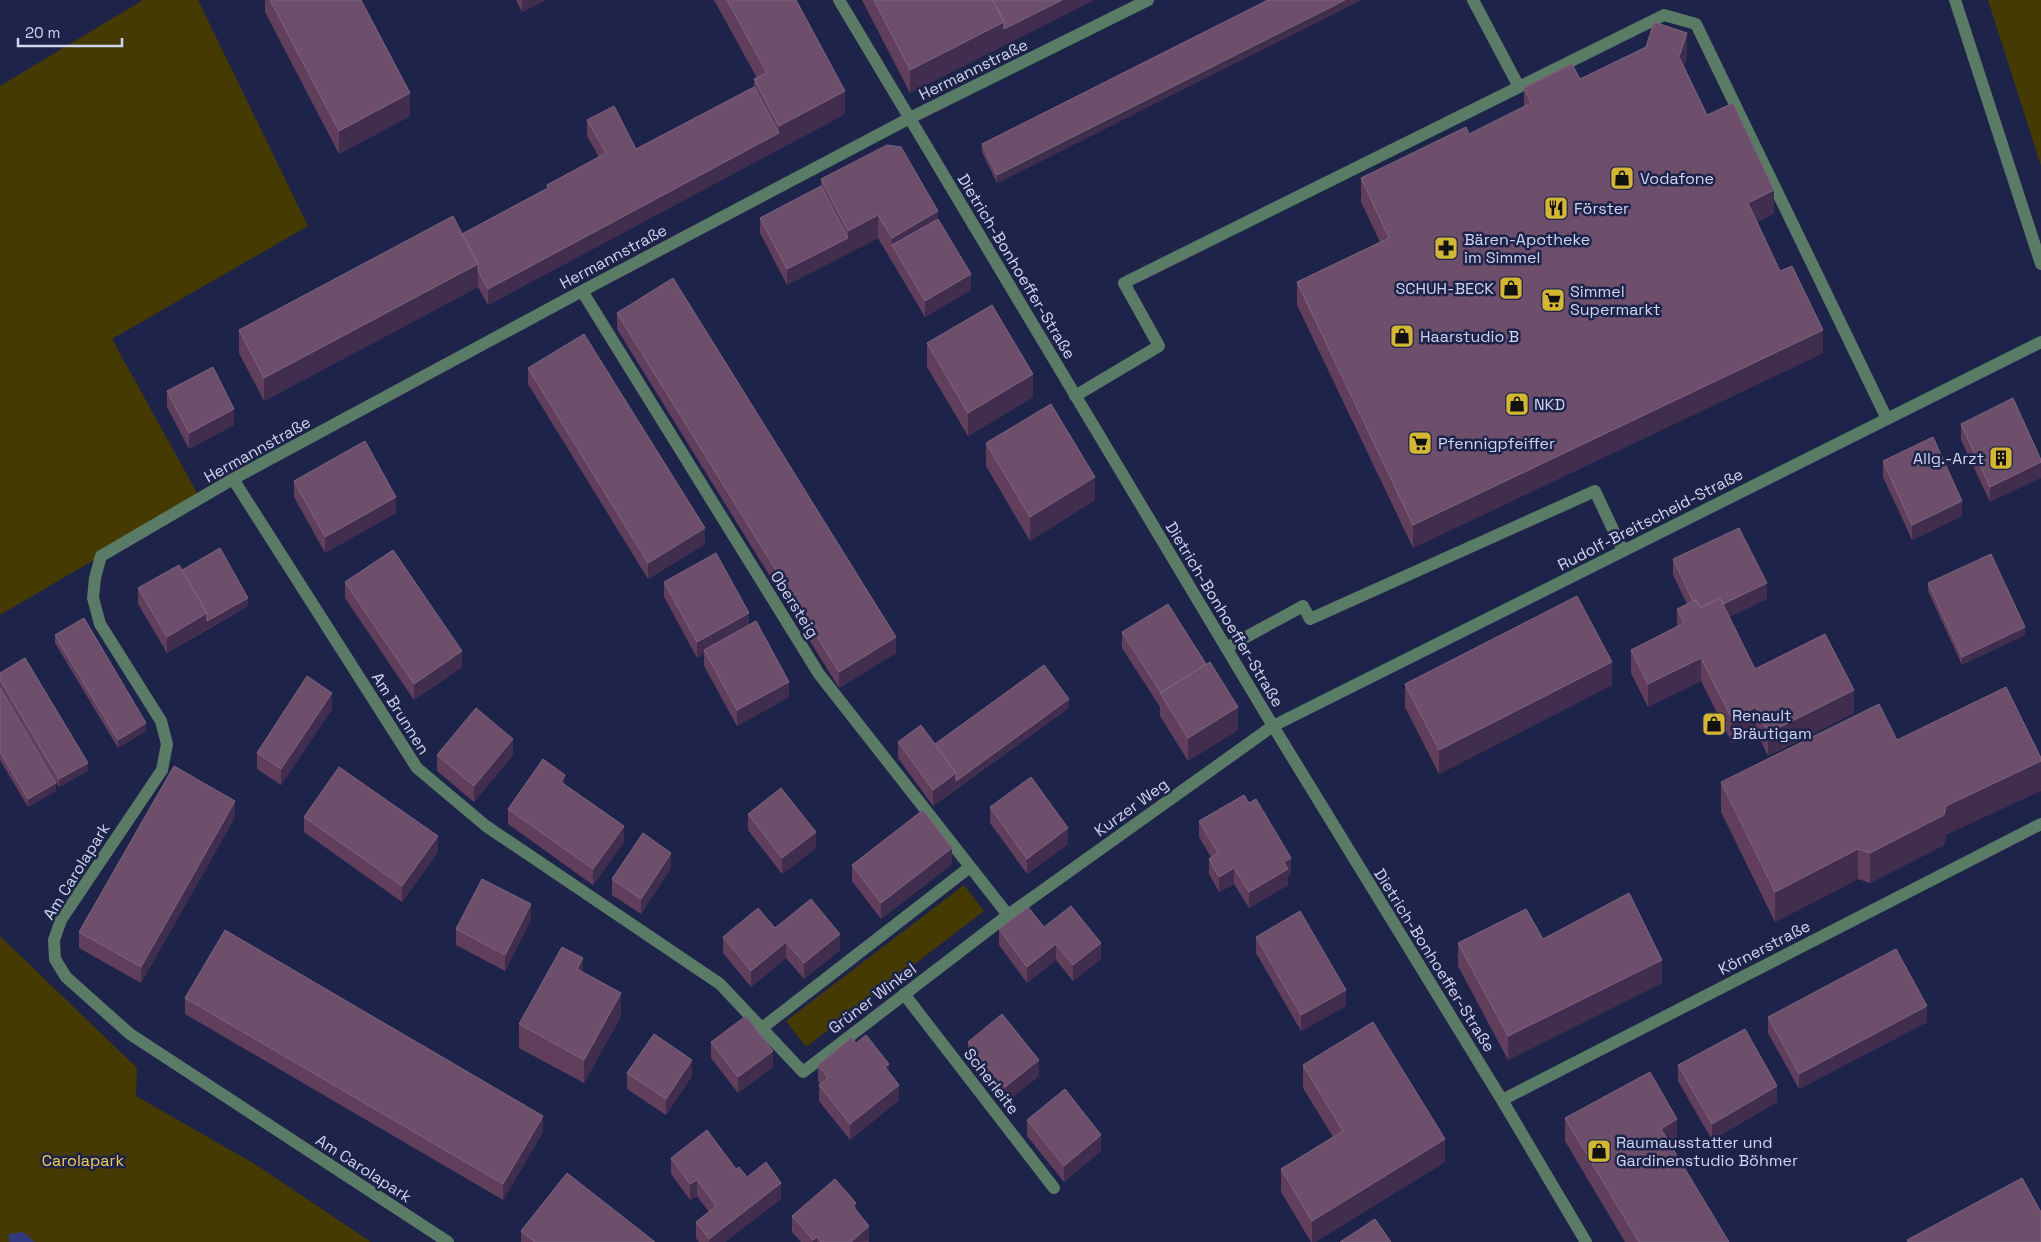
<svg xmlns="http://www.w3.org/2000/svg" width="2041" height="1242" font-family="'Space Grotesk',sans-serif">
<rect width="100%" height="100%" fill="#1e234a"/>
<!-- green -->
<path fill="#463a03" d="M143,0H198L308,226L112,339L200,498L0,615V86Z
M1988,0H2041V166Z
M964,885L984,911L806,1047L786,1021Z
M0,936L137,1068L136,1096L258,1166L371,1242H0Z"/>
<!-- water -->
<path fill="#32397d" d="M23,1232L35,1242H9V1234Z"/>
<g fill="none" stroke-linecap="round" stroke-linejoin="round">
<!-- minor -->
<path stroke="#5a7b65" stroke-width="12" d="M839,0L1273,726L1502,1100L1586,1242
M1473,0L1519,87
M1955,0L2041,264
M582,291L819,674L1008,915
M1075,396L1159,346L1124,283L1664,15L1696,24L1887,419
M233,479L417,768L486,826L720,984L803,1072L1008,915L1273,726L2041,342
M1226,648L1303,606L1310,619L1595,491L1623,551
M904,994L1054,1188
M762,1028L970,867
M1502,1100L2041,824
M448,1242L130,1034L66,977L55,959L54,940L61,920L162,770L167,744L161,721L100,624L93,598L95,578L101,556L233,479L582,291L910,118L1148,0"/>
</g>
<!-- wall -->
<path fill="#613e5c" d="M265,0H361L410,116L339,154L265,12Z
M516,0H546L522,12Z
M714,0H796L845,114L488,305L478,287L264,401L239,353V330L462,234L547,188V185L599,157L587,136V120L636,149L754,87V79L757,78Z
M862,0H1094L910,93Z
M1268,0H1361L997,183L982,152V144Z
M1687,56L1684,67L1707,115L1774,213L1757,222L1780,271L1823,353L1413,548L1297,305V282L1380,242L1361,202V178L1469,134L1524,107V88L1580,79Z
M821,179L938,219L971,290L925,317L878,238L787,285L760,233V218L821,186Z
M617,313L896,653L839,688L617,329Z
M927,343L1033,397L968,436L927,367Z
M528,368L705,544L648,579L528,384Z
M167,391L234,425L189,449L167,407Z
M2013,398L1990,502L1961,440V424Z
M986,443L1095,500L1030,541L986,466Z
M1883,461L1962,516L1912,540L1883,477Z
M294,481L396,513L325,553L294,497Z
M1673,559L1767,599L1729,617L1755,669L1854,713L1768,756L1756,731L1732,743L1701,681L1648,707L1631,673V650L1677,627V609L1687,604L1673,575Z
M182,570L248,606L167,653L138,604V588Z
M345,582L462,667L414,700L345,598Z
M664,582L749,625L789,697L737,726L704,666V654L697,658L664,597Z
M1928,583L2025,635L1962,665L1928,591Z
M1122,632L1238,730L1188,761L1160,716V707L1122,648Z
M55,635L146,731L118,748L55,643Z
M0,673L88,771L59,787L0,688Z
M1405,684L1612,685L1439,774L1405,707Z
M0,688L56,791L28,807L0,760Z
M1069,708L933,806L898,758V742L935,744Z
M332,709L281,785L257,769V753Z
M437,755H513L474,802L437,771Z
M1721,782L1946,835L1944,845L1870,883L1858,879L1775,922L1721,812Z
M565,785L624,842L593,885L508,824V809Z
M990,807L1068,844L1027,874L990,823Z
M748,814L816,848L782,874L748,830Z
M235,817L141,983L79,948V932Z
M304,817L438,852L402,902L304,832Z
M1199,821L1291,874L1288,876V885L1249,908L1234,884L1219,892L1209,874V859L1211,857L1199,837Z
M952,864L881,919L852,881V865Z
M671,868L641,914L612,895V879Z
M531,920L505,971L456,945V929Z
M1044,927L1101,959L1073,981L1056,960L1027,983L999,945V929Z
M775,928L840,950L804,979L786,958L751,987L723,953V937Z
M1256,937L1346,1006L1301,1031L1256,953Z
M1543,939L1662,983L1508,1060L1458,966V943Z
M583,972L621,1016L584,1083L519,1048V1024Z
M185,998L543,1132L503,1200L185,1014Z
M1768,1017L1927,1022L1799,1089L1768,1033Z
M711,1042L773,1067L738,1093L711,1058Z
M968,1042L1039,1076L1005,1103L968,1058Z
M856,1043L889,1072L899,1100L850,1140L819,1101V1085L820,1084L818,1080V1065Z
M1303,1065L1445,1162L1315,1242H1311L1281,1192V1169L1333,1137L1303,1088Z
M1678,1065L1777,1102L1712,1140L1678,1081Z
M627,1073L692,1076L666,1115L627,1089Z
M1565,1118L1677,1142L1671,1146L1729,1242H1625L1565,1141Z
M1027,1120L1101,1151L1064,1182L1027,1136Z
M671,1158L736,1169L747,1177L781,1199L725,1242H699L696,1238V1222L709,1212L697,1196L690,1200L671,1174Z
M856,1211L869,1241V1242H801L792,1232V1216Z
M521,1231L655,1242H521Z"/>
<!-- shaded-wall -->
<path fill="#412d4e" d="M522,0H546L522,12Z
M1062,0H1094L910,93V70L1004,22Z
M1345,0H1361L997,183V175Z
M1687,33V56L1679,81V57Z
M845,91V114L488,305V289L779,133V126Z
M410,93V116L339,154V131Z
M1774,190V213L1748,226V203Z
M938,211V234L892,245V261V238Z
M878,215V238L787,285V269L848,238V231Z
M478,264V287L264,401V378Z
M971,274V290L925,317V301Z
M1823,330V353L1413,548V525Z
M1033,374V397L968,436V413Z
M234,409V425L189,449V433Z
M2041,462V478L1990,502V487Z
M1095,477V500L1030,541V517Z
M396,497V513L325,553V537Z
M1962,501V516L1912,540V525Z
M705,528V544L648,579V563Z
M1767,583V599L1700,631V616Z
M248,598V606L207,629V621Z
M207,613V629L167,653V637Z
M749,613V629L704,650V654L697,658V642Z
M2025,627V635L1962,665V657Z
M896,637V653L839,688V672Z
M462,651V667L414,700V684Z
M1701,658V681L1648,707V684Z
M1612,662V685L1439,774V750Z
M789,682V697L737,726V710Z
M1854,690V713L1768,756V733Z
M332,693V709L281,785V769Z
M1069,699V708L956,789V781Z
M1238,707V730L1188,761V738Z
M1756,707V731L1732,743V719Z
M146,723V731L118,748V740Z
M513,739V755L474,802V786Z
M2041,761V791L1946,835L1944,845L1870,883V853L1946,806Z
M88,763V771L59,787V779Z
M956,773V789L933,806V790Z
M565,775V791L561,782Z
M56,783V791L28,807V799Z
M235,801V817L141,983V967Z
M624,826V842L593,885V869Z
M1068,828V844L1027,874V859Z
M816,832V848L782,874V858Z
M438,836V852L402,902V886Z
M952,848V864L881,919V903Z
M1858,849V879L1775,922V892Z
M671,853V868L641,914V899Z
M1291,858V874L1288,876V885L1249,908V892L1284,862Z
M1234,868V884L1219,892V877Z
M531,904V920L505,971V955Z
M840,934V950L804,979V963Z
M786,942V958L751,987V971Z
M1101,943V959L1073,981V965Z
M1056,944V960L1027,983V967Z
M583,958V981L577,969Z
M1662,960V983L1508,1060V1036Z
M1346,990V1006L1301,1031V1015Z
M621,993V1016L584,1083V1060Z
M1927,1006V1022L1799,1089V1074Z
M773,1051V1067L738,1093V1077Z
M692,1060V1076L666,1115V1099Z
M1039,1060V1076L1005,1103V1087Z
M889,1064V1080L885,1067Z
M899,1085V1100L850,1140V1124Z
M1777,1086V1102L1712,1140V1124Z
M543,1116V1132L503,1200V1184Z
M1677,1119V1142L1661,1152V1129Z
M1101,1135V1151L1064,1182V1166Z
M1445,1139V1162L1315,1242H1312V1221Z
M697,1180V1196L690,1200V1184Z
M781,1183V1199L725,1242H709V1239Z
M856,1203V1219L853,1206Z
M869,1226V1241L851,1242Z
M817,1237V1242H813V1240Z"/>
<!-- building -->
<path fill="#6d4f6c" stroke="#7d6480" d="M270,0H361L410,93L339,131Z
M727,0H796L845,91L779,126L754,79L767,73Z
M874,0H993L1004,22L910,70Z
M993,0H1062L1004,29V22Z
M1268,0H1345L997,175L982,144Z
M1654,22L1687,33L1679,57L1707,115L1733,103L1774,190L1748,203L1780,271L1792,266L1823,330L1413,525L1297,282L1389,238L1361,178L1466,127L1469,134L1531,103L1524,88L1572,64L1580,79L1646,47Z
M754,87L779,133L488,289L478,271V264L462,234L548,188L547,185L606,153L587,120L614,106L636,149Z
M887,145L901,147L938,211L892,238L878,215L848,231L821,179Z
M821,186L848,238L787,269L760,218Z
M453,216L478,264L264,378L239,330Z
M938,219L971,274L925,301L892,245Z
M673,278L896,637L839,672L617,313Z
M992,305L1033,374L968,413L927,343Z
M584,334L705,528L648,563L528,368Z
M213,367L234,409L189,433L167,391Z
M2013,398L2041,460V462L1990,487L1961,424Z
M1051,404L1095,477L1030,517L986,443Z
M1933,437L1962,501L1912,525L1883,461Z
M365,441L396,497L325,537L294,481Z
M1739,528L1767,583L1723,604L1720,598L1700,608L1696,600L1693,601L1673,559Z
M220,548L248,598L207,621V613L182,570Z
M393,550L462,651L414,684L345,582Z
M716,553L749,613L697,642L664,582Z
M1991,554L2025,627L1962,657L1928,583Z
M179,565L207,613L167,637L138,588Z
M1577,596L1612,662L1439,750L1405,684Z
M1720,598L1755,669L1825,634L1854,690L1768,733L1756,707L1732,719L1701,658L1648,684L1631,650L1684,623L1677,609L1696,600L1700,608Z
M1168,604L1206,664L1161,693L1122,632Z
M84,618L146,723L118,740L55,635Z
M756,621L789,682L737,710L704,650Z
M25,658L88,763L59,779L0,680V673Z
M1210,662L1238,707L1188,738L1160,693Z
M1044,665L1069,699L956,781V773L935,744Z
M307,676L332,693L281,769L257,753Z
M2006,687L2041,758V761L1946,806L1944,815L1870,853L1858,849L1775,892L1721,782L1879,704L1897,740Z
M0,688L56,783L28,799L0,752Z
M476,708L513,739L474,786L437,755Z
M921,725L956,773L933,790L898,742Z
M543,759L565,775L561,782L624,826L593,869L508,809Z
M174,766L235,801L141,967L79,932Z
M339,767L438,836L402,886L304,817Z
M1031,777L1068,828L1027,859L990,807Z
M781,788L816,832L782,858L748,814Z
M1244,795L1249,803L1256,799L1291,858L1284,862L1288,869L1249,892L1234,868L1219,877L1209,859L1218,853L1199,821Z
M923,810L952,848L881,903L852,865Z
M643,833L671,853L641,899L612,879Z
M482,879L531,904L505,955L456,929Z
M1629,893L1662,960L1508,1036L1458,943L1526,909L1543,939Z
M811,899L840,934L804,963L786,942L751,971L723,937L758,908L775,928Z
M1071,906L1101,943L1073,965L1056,944L1027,967L999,929L1028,907L1044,927Z
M1300,911L1346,990L1301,1015L1256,937Z
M225,930L543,1116L503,1184L185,998Z
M562,947L583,958L577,969L621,993L584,1060L519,1024Z
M1896,949L1927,1006L1799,1074L1768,1017Z
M1002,1014L1039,1060L1005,1087L968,1042Z
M746,1016L773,1051L738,1077L711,1042Z
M1373,1022L1445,1139L1312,1221L1281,1169L1343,1131L1303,1065Z
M1745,1029L1777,1086L1712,1124L1678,1065Z
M654,1034L692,1060L666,1099L627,1073Z
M866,1035L889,1064L885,1067L899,1085L850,1124L819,1085L828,1078L818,1065L852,1037L856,1043Z
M1650,1072L1677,1119L1661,1129L1729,1242H1639L1565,1118Z
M1065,1089L1101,1135L1064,1166L1027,1120Z
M707,1130L736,1169L739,1167L747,1177L766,1162L781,1183L709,1239L696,1222L716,1206L697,1180L690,1184L671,1158Z
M567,1173L655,1242H535L521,1231Z
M2022,1178L2041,1212V1242H1908L1907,1240Z
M835,1179L856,1203L853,1206L869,1226L851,1242H821L817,1237L813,1240L792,1216Z
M1375,1219L1391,1242H1340Z"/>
<!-- icons -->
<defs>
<g id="shop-square" transform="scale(1.25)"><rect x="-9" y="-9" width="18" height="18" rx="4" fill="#d4b635" stroke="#1e234a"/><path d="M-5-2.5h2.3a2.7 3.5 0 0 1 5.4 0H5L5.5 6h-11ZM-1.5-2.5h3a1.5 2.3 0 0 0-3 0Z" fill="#111"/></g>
<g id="restaurant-square" transform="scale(1.25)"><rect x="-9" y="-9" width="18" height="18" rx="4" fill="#d4b635" stroke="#1e234a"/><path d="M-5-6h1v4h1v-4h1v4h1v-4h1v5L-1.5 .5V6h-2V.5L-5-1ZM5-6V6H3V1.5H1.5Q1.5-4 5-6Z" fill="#111"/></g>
<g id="pharmacy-square" transform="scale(1.25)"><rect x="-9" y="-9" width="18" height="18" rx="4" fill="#d4b635" stroke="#1e234a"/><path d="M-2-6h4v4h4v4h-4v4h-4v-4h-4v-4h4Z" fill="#111"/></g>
<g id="supermarket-square" transform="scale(1.25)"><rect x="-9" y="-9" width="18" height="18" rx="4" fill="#d4b635" stroke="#1e234a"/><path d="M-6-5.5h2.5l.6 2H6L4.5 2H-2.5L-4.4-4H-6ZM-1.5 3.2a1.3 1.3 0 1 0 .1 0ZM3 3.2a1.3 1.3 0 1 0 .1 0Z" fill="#111"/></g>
<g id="building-square" transform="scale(1.25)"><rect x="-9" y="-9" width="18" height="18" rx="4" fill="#d4b635" stroke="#1e234a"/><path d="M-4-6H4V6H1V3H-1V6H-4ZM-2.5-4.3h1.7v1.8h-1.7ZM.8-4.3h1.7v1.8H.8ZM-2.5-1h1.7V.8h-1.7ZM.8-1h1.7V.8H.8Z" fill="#111"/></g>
</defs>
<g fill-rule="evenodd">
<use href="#shop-square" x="1622" y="178"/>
<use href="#restaurant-square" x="1556" y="208"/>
<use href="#pharmacy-square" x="1446" y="248"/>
<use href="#shop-square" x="1511" y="288"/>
<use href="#supermarket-square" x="1553" y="300"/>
<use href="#shop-square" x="1402" y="336"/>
<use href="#shop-square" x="1517" y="404"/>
<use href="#supermarket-square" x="1420" y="443"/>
<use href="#building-square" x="2001" y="458"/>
<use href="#shop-square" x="1714" y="724"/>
<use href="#shop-square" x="1599" y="1151"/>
</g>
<g text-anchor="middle" stroke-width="5" stroke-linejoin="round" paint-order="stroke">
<!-- street labels -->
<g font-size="16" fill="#d0d6ef" stroke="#1e234a">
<text transform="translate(973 69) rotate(-26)" y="6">Hermannstraße</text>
<text transform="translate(613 256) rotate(-28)" y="6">Hermannstraße</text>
<text transform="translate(1017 266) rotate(59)" y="6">Dietrich-Bonhoeffer-Straße</text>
<text transform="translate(257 449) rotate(-29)" y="6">Hermannstraße</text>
<text transform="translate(1650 519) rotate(-27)" y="6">Rudolf-Breitscheid-Straße</text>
<text transform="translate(795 604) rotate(58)" y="6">Obersteig</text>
<text transform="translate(1225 614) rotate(59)" y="6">Dietrich-Bonhoeffer-Straße</text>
<text transform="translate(401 713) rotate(58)" y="6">Am Brunnen</text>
<text transform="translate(1131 807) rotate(-36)" y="6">Kurzer Weg</text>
<text transform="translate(76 871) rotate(-58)" y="6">Am Carolapark</text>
<text transform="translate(1764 947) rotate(-27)" y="6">Körnerstraße</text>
<text transform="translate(1435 960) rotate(58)" y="6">Dietrich-Bonhoeffer-Straße</text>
<text transform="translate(872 998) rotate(-37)" y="6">Grüner Winkel</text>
<text transform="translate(992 1081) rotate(52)" y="6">Scherleite</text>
<text transform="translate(364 1168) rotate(33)" y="6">Am Carolapark</text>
</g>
<!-- poi labels -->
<g font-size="16" fill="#d0d6ef" stroke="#1e234a" text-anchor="start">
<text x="1640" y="184">Vodafone</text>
<text x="1574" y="214">Förster</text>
<text x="1464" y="245">Bären-Apotheke<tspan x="1464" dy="18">im Simmel</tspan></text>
<text x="1494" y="294" text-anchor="end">SCHUH-BECK</text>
<text x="1570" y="297">Simmel<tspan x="1570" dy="18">Supermarkt</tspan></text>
<text x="1420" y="342">Haarstudio B</text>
<text x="1534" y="410">NKD</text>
<text x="1438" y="449">Pfennigpfeiffer</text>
<text x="1984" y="464" text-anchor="end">Allg.-Arzt</text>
<text x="1732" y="721">Renault<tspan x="1732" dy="18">Bräutigam</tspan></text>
<text x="1616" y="1148">Raumausstatter und<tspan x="1616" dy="18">Gardinenstudio Böhmer</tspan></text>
</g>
<!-- park labels -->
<g font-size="16" fill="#efd053" stroke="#1e234a">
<text x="83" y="1166">Carolapark</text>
</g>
</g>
<!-- scale -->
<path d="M18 38v8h104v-8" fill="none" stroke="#d0d6ef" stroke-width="2.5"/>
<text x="25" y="38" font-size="15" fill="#d0d6ef" stroke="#1e234a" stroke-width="4" paint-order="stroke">20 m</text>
</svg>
